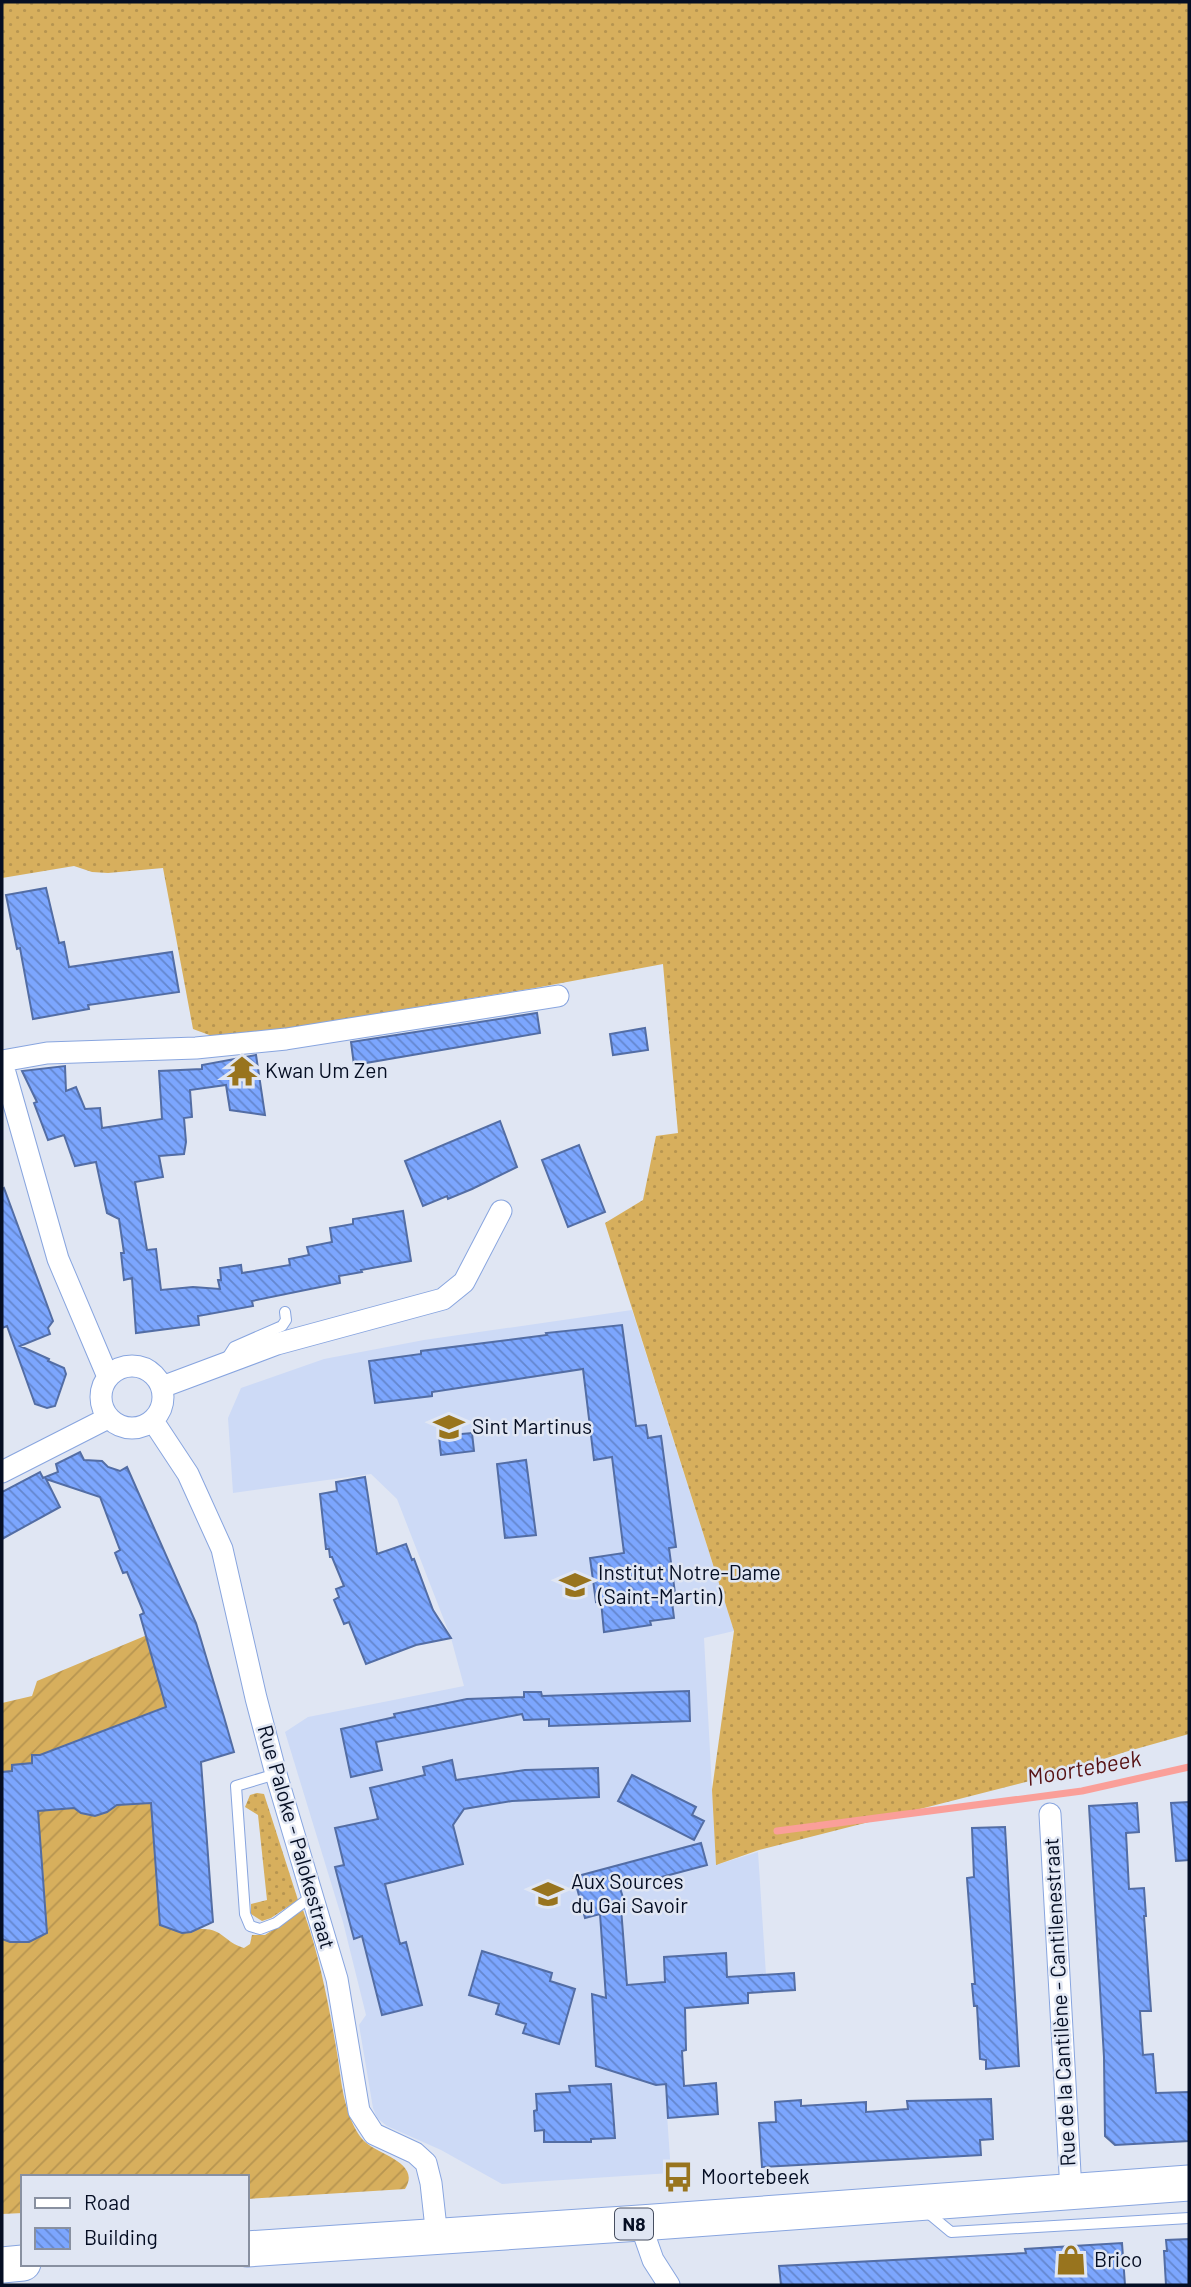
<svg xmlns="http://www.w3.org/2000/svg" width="1191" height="2287" font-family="Barlow,sans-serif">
<defs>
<pattern id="grass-dots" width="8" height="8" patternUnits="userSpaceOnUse" patternTransform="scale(1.75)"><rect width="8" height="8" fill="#d7af5d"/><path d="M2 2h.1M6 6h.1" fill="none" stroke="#b79551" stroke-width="1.8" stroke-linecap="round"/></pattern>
<pattern id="garden-furrows" width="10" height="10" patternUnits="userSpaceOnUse" patternTransform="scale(1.75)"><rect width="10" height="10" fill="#d7af5d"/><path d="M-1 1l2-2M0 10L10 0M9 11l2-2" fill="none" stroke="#b79551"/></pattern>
<pattern id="building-back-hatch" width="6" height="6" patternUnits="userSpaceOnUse" patternTransform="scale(1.75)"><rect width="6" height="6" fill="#7ca6fe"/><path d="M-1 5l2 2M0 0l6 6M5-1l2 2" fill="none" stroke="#6486cd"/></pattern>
</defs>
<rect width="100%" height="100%" fill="#e0e6f3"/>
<!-- built -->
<path fill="#cddaf6" d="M632,1310L734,1631L704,1638L716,1865L758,1852L766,1975L658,1982L671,2173L502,2184L441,2150L387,2126L377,2118L373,2108L359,2025L366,2015L343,1922L285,1732L308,1717L464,1686L451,1638L397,1499L371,1474L233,1493L228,1418L241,1388L324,1359L424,1340Z"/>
<!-- grass -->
<path fill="url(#grass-dots)" d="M2,2H1189V1734L1125,1752L1061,1773L759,1850L716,1865L712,1790L734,1631L605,1223L643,1200L656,1136L678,1133L663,964L535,988L252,1034L212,1036L193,1029L163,868L108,873L92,872L74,866L2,878Z
M257,1793L264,1794L298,1900L271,1918L262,1921L251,1914V1904L267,1900L258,1815L245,1807L250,1795Z"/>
<!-- garden -->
<path fill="url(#garden-furrows)" d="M152,1633L173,1732L147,1715L43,1754L32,1755V1763L13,1765V1774L2,1772V1703L32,1696L37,1681Z
M151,1803L161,1925L182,1933L193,1932V1930C223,1925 222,1942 244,1948L250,1944L252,1935H265L303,1910C319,1954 328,2001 336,2047C340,2068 341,2091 348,2111C350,2119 357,2134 363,2140C377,2155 422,2162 405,2189L247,2199V2177H23V2213L2,2214V1939L25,1943L47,1933L38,1811L74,1808L81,1813L95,1816L107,1812L116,1805Z"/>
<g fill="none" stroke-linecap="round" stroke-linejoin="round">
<!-- stream -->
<path stroke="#fa9f99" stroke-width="7" d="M777,1831L1082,1791L1189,1767"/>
</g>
<!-- building -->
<path fill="url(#building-back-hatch)" stroke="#536da4" stroke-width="2" d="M46,888L59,943L64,942L69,967L172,952L179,992L88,1005L89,1009L33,1019L20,948L17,949L6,895Z
M537,1013L540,1033L354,1065L351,1042Z
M645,1028L648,1050L613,1055L610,1034Z
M256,1055L265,1115L230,1110L226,1085L190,1090L192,1117L184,1118L186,1142L184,1154L159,1156L163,1177L135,1182L147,1250L156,1249L161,1290L193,1287L220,1289L218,1280H221L220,1268L241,1265L242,1273L290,1265L289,1259L309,1255L307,1247L332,1242L330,1228L353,1224V1219L403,1211L411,1261L361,1270L362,1272L339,1276L340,1283L252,1301L253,1306L198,1316L199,1325L136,1333L132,1278L124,1280L121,1253H124L119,1219L107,1213L96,1162L75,1166L64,1135L48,1140L34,1103L37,1102L22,1071L65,1066L66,1091L76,1087L85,1109L100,1108L102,1128L162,1119L159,1071L202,1069V1065Z
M500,1121L517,1167L472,1189L448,1199L447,1196L423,1206L405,1161Z
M579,1145L605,1212L568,1227L542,1160Z
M4,1188L53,1321L48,1328L50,1334L20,1346L49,1359L48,1361L64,1368L66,1374L55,1406L47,1408L35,1404L7,1326L2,1328V1189Z
M622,1325L636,1426L646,1425L648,1438L661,1436L676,1547L669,1548L675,1593L671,1594L674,1618L650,1621L651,1625L604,1632L601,1601L596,1602L590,1558L624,1553L612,1457L594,1460L583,1369L432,1392V1396L375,1403L369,1361L421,1354V1351L547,1335L546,1333Z
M472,1433L474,1451L441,1455L439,1436Z
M80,1452L84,1460L102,1461L108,1467L120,1471L127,1467L196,1623L224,1717L234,1752L201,1762L213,1922L191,1932L182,1933L160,1925L151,1803L117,1805L107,1812L95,1816L81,1813L74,1808L38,1811L47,1933L29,1942H10L2,1939V1772L12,1771V1765L32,1763V1755H40L166,1707L140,1615L144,1613L127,1572L123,1573L115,1553L120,1550L100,1497L46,1479L60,1507L2,1539V1492L40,1472L43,1478L58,1472L56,1464Z
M526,1460L536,1535L505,1538L497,1464Z
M365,1477L377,1554L406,1544L412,1560L414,1559L433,1610L451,1638L416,1645L366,1664L349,1622L344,1624L334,1600L339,1597L336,1589L344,1586L332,1557H330L329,1549H326L320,1494L337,1491L336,1482Z
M689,1691L690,1721L549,1726V1719L524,1720L522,1714L376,1742L382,1770L351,1777L341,1729L395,1717L394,1714L467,1699L524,1697V1692H541L542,1696Z
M452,1760L456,1780L525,1770L598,1768L599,1797L512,1801L464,1809L453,1825L463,1864L385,1884L400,1944L406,1942L422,2005L382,2015L362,1936L354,1939L335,1867L344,1865L335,1828L378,1819L370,1788L425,1775L423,1767Z
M632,1775L696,1807L692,1815L704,1821L694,1840L618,1801Z
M1189,1802V1860L1176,1861L1171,1803Z
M1137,1803L1139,1832L1126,1833L1129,1889L1144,1888L1146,1916H1144L1151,2011H1140L1143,2055L1153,2054L1156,2093L1189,2092V2141L1115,2145L1105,2136L1104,2057L1089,1806Z
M1005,1827L1019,2066L986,2069V2060L980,2059L977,2006H974L972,1984H975L967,1878L974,1877L972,1828Z
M701,1843L707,1865L620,1888L626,1907L621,1908L627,1985L665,1982L664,1957L726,1953L727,1977L794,1973L795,1990L748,1993V2003L685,2008L686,2050L682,2051L684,2086L716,2083L718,2114L668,2118L666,2084L656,2085L596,2066L592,1994L606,1998L600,1914L585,1918L574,1877Z
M482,1951L552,1973L550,1981L575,1989L559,2044L523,2033L526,2024L496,2014L499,2004L469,1995Z
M611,2084L615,2138L591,2139V2142H544V2130L535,2131L534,2111L537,2110L536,2094L570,2092L569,2086Z
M991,2099L993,2139L980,2140L981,2155L762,2167L759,2123L776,2122L775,2102L801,2100V2106L866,2102V2112L908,2109L907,2101Z
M1189,2239V2285H1166L1164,2251H1167L1166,2240Z
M1122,2243L1125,2285H781L779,2266L1026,2253L1025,2249Z"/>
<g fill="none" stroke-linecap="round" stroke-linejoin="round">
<!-- service casing -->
<g stroke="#88a5df" stroke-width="12">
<path id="service" d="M225,1361L234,1347L282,1326L286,1320L285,1312
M276,1774L236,1786L245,1914L250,1926L260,1929L276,1923L312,1896
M927,2212L951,2232L1189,2218"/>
</g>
<!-- minor casing -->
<g stroke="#88a5df" stroke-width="23">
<path id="minor" d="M2,1061L47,1053L196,1048L286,1039L558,996
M2,1062L58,1259L108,1377
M101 1397a31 31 0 1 1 62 0a31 31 0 1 1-62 0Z
M162,1387L277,1344L443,1299L464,1282L501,1211
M153,1421L188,1474L222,1549L256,1698L276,1774L337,1979L359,2111L374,2134L415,2153L426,2163L431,2183L437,2237
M2,1472L108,1418
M1050,1814L1071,2191
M640,2223L653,2260L669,2285"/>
</g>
<!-- primary casing -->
<g stroke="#88a5df" stroke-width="37">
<path id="primary" d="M247,2249L640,2223L1189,2183
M2,2265L23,2263"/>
</g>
<!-- service -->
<use href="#service" stroke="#fff" stroke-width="10"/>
<!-- minor -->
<use href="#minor" stroke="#fff" stroke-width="21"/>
<!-- primary -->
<use href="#primary" stroke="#fff" stroke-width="35"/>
</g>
<!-- icons -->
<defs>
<g id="temple-bare" transform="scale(2.415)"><path d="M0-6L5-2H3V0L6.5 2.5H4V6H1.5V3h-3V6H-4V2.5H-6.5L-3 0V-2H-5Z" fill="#98741e" stroke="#e0e6f3" stroke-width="2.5" paint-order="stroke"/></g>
<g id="school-bare" transform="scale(2.415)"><path d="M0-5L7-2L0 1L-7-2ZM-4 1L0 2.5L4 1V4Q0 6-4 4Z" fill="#98741e" stroke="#e0e6f3" stroke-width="2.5" paint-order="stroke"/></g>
<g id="bus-bare" transform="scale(2.415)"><path d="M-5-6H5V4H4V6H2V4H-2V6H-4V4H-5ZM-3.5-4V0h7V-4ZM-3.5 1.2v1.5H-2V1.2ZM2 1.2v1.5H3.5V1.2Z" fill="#98741e" stroke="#e0e6f3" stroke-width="2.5" paint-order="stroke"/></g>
<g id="shop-bare" transform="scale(2.415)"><path d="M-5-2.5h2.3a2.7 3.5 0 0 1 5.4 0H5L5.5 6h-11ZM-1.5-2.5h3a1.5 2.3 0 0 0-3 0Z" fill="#98741e" stroke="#e0e6f3" stroke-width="2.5" paint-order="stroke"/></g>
</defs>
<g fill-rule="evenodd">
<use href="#temple-bare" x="242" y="1071"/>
<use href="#school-bare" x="449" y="1427"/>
<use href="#school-bare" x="575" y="1585"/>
<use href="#school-bare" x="548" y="1894"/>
<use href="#bus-bare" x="678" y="2177"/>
<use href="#shop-bare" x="1071" y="2260"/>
</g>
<g text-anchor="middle" stroke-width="5" stroke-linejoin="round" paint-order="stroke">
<!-- shield labels -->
<rect fill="#e0e6f3" stroke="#474f61" stroke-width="2" x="615" y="2208.5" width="38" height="31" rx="5"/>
<g font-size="19" font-weight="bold" fill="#050e23">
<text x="634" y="2231">N8</text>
</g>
<!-- poi labels -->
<g font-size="21" fill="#050e23" stroke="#e0e6f3" text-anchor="start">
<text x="265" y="1078">Kwan Um Zen</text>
<text x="472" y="1434">Sint Martinus</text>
<text x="598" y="1580">Institut Notre-Dame<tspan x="598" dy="24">(Saint-Martin)</tspan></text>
<text x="571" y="1889">Aux Sources<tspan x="571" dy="24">du Gai Savoir</tspan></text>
<text x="701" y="2184">Moortebeek</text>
<text x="1094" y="2267">Brico</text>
</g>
<!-- street labels -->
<g font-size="21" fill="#050e23" stroke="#e0e6f3">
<text transform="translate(296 1837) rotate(74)" y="7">Rue Paloke - Palokestraat</text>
<text transform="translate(1060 2002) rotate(-93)" y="7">Rue de la Cantilène - Cantilenestraat</text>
</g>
<!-- water labels -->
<g font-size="23" font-style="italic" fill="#571214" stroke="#e0e6f3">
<text transform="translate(1084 1768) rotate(-10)" y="8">Moortebeek</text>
</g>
</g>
<!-- border -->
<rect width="1191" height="2287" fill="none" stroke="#050e23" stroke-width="7"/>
<!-- legend -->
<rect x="21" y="2175" width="228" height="91" fill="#e0e6f3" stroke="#8890a0" stroke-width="2"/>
<rect x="35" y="2198" width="35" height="10" fill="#ffffff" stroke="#8890a0" stroke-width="2"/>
<text x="84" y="2210" font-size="21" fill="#050e23">Road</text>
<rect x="35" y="2228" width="35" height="21" fill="url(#building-back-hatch)" stroke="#8890a0" stroke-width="2"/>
<text x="84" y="2245" font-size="21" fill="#050e23">Building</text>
</svg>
